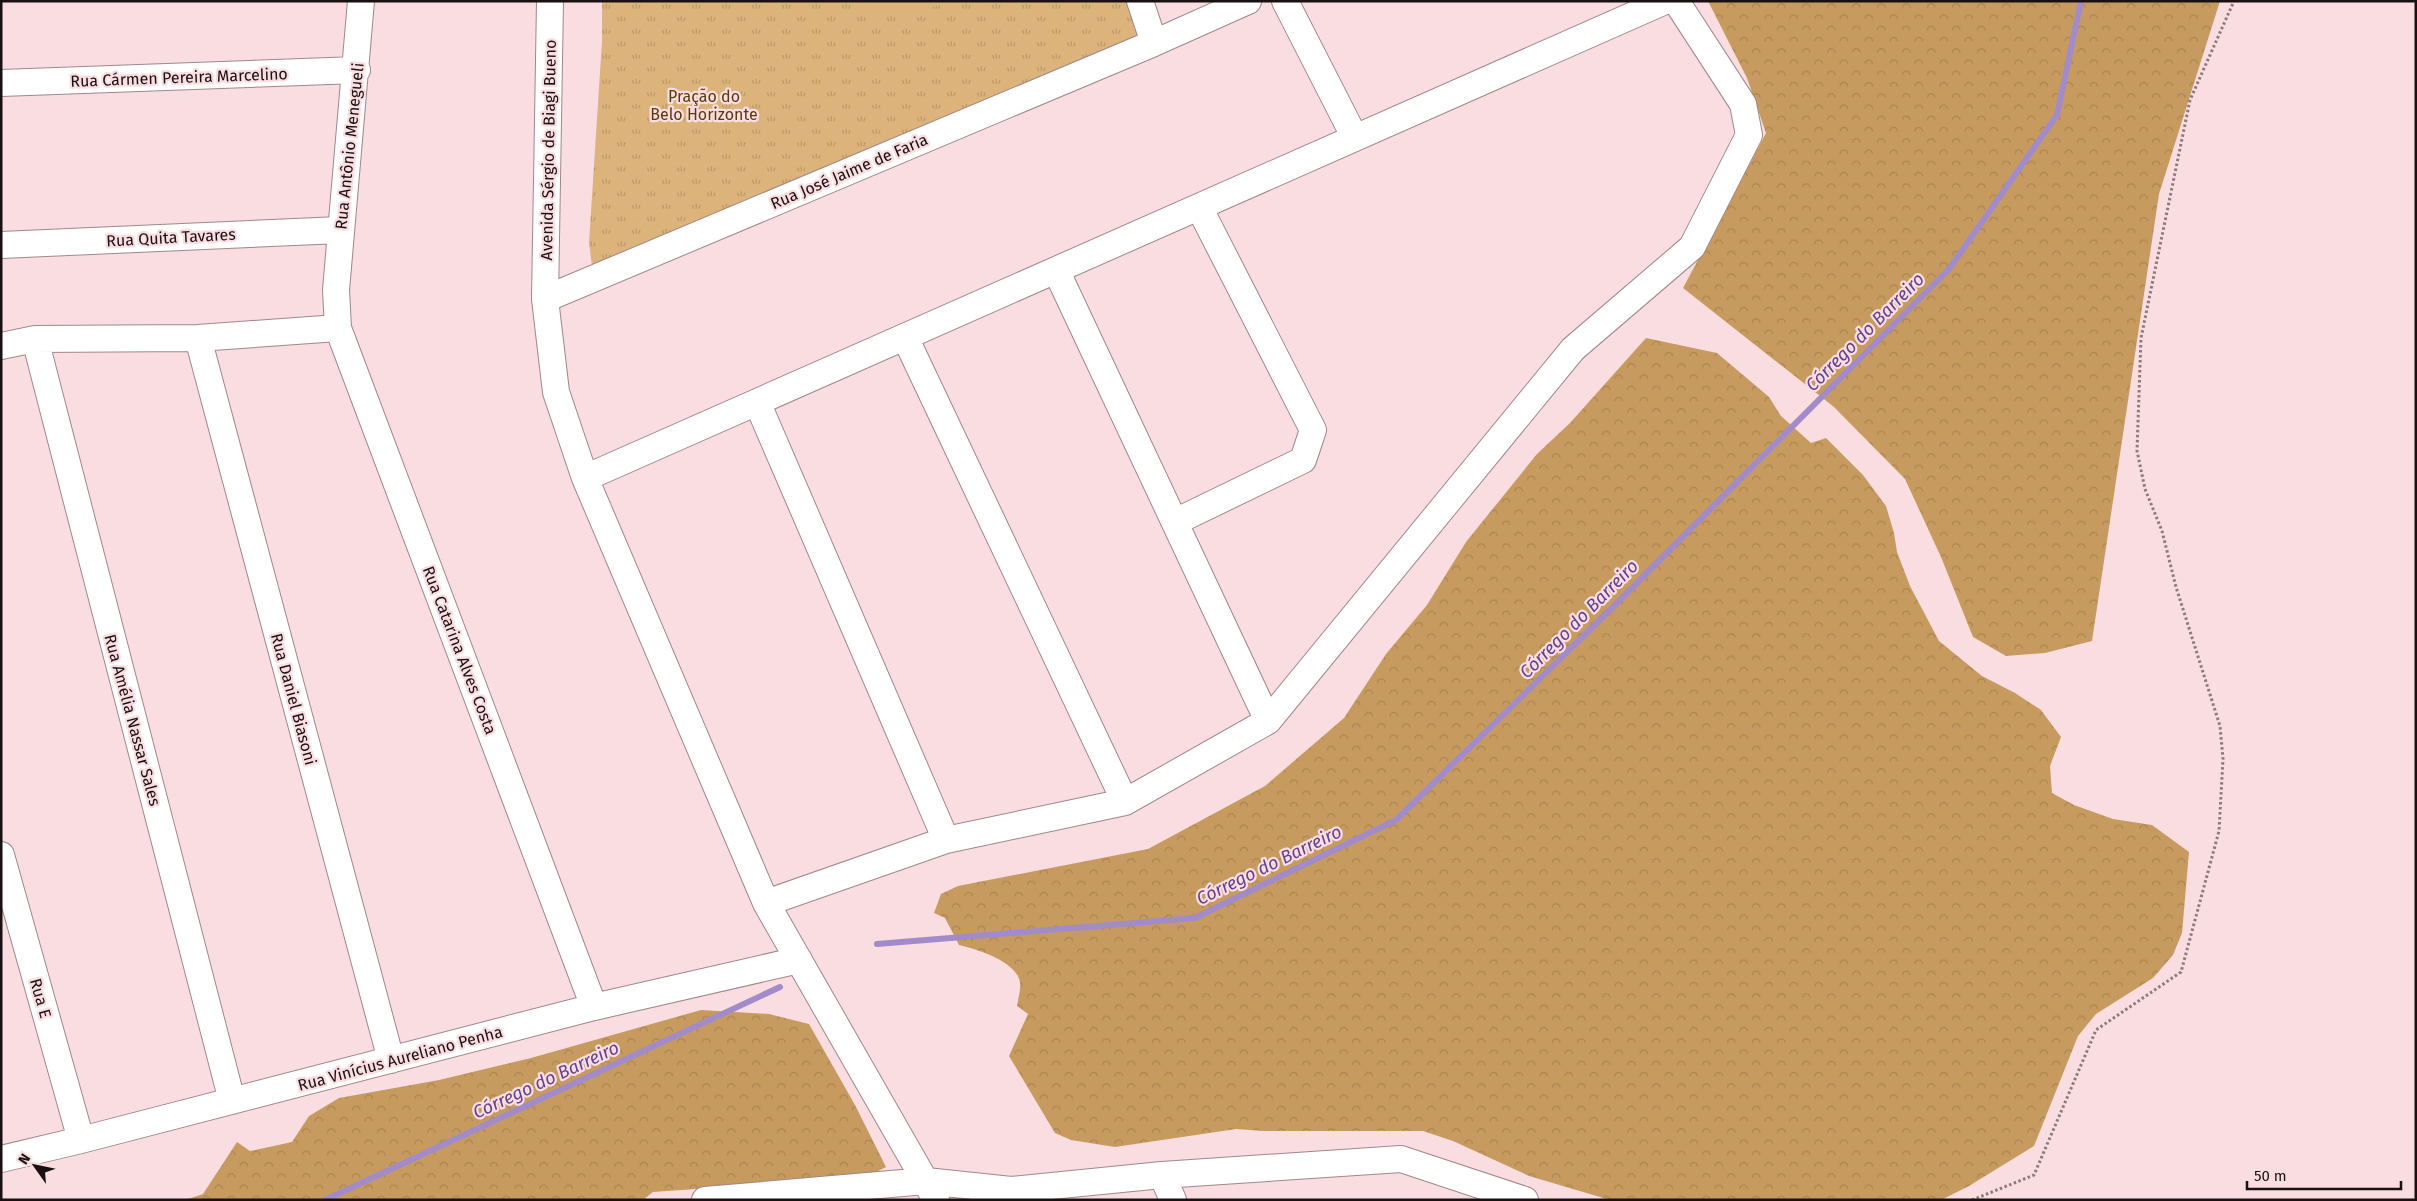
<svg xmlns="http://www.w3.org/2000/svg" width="2417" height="1201" font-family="'Fira Sans',sans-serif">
<defs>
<pattern id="grass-tufts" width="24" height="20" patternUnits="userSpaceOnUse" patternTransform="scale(1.25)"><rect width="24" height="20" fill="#dcb37b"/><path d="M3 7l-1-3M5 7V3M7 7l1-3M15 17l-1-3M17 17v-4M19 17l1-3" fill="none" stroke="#bc9969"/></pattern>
<pattern id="forest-crowns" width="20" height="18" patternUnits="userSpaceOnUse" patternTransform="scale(1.25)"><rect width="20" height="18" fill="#c79b5f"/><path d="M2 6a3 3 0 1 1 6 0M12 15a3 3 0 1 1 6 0" fill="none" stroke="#aa8452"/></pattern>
</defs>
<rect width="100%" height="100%" fill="#f9dde1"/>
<!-- grass -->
<path fill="url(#grass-tufts)" d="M602,1H1131L1144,37L797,182C727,207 660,238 592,266L589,243L602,41Z"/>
<!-- forest -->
<path fill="url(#forest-crowns)" d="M1708,1H2220L2159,194L2092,641L2045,653L2006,656L1973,637L1941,557L1905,479L1834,407L1683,288L1766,133L1747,78Z
M1646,338L1717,353L1769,397L1781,416L1811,443L1826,438L1863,475L1886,506L1894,533L1897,552L1910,586L1939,641L1982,676L2015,693L2041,710L2061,737L2050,766L2052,793L2074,805L2113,819L2152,825L2189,852L2182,933L2173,955L2153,978L2096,1014L2078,1036L2034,1146L1969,1186L1941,1200H1610L1529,1176L1453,1141L1423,1131H1263L1236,1129L1115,1147L1071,1140L1055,1133L1009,1056L1028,1014L1017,1006C1018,999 1021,990 1020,983C1018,962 977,949 959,945L945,918L934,913L941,894L958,886L1148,849L1265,786L1344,718L1386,654L1427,605L1466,542L1537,454L1570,423Z
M701,1010L769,1014L809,1024L855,1105L886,1167L866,1177L653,1192L643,1200H185L203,1194L237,1142L250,1151L292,1142L309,1116L339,1098L439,1080L531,1058Z"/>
<!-- pitch -->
<path fill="#dcb37b" d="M864,1H963L867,19Z"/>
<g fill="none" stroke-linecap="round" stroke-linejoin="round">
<!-- stream -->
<path stroke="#a28bc9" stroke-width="6" d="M877,944L1195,918L1396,820L1619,601L1949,269L2057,115L2081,1
M325,1200L780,987"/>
<!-- minor casing -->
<g stroke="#a1878b" stroke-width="28">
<path id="minor" d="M361,1L336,290L338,328L594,1007
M550,1L545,299L556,392L585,478L766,903L936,1200
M1140,1L1154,43
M1285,1L1355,138
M1,83L357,70
M1,245L340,230
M1056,270L1268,721
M545,299L1154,43L1248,1
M905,337L1125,802
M198,338L391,1060
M35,339L232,1101
M1,346L35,339L198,338L338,328
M757,402L946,840
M585,478L1665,1
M1175,522L1303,460L1313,430L1199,207
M1,855L81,1140
M766,903L946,840L1125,802L1268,721L1573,349L1692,247L1749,135L1743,104L1676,1
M1,1159L81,1140L594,1007L799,960
M1162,1175L1173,1200
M705,1200L926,1181L1011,1190L1162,1175L1401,1159L1525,1200"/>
</g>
<!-- path -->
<path stroke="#8c7a7c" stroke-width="3" stroke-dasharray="2.5 2.5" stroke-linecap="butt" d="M1972,1200L2034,1175L2096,1030L2181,972L2219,831L2223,759L2220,726L2176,587L2162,531L2145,489L2137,451L2141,338L2190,100L2234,1"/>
<!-- minor -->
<use href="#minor" stroke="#fff" stroke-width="26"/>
</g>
<g text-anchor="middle" stroke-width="4.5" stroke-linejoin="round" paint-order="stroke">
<!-- street labels -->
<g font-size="16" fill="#191011" stroke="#f9dde1">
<text transform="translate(179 77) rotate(-2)" y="6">Rua Cármen Pereira Marcelino</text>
<text transform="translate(349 146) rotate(-84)" y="6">Rua Antônio Menegueli</text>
<text transform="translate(548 150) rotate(-89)" y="6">Avenida Sérgio de Biagi Bueno</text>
<text transform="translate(849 171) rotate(-23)" y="6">Rua José Jaime de Faria</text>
<text transform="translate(171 237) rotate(-3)" y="6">Rua Quita Tavares</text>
<text transform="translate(460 650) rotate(69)" y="6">Rua Catarina Alves Costa</text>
<text transform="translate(294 699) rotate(75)" y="6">Rua Daniel Biasoni</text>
<text transform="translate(133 720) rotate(75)" y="6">Rua Amélia Nassar Sales</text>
<text transform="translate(41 998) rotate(74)" y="6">Rua E</text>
<text transform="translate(400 1058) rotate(-15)" y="6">Rua Vinícius Aureliano Penha</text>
</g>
<!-- park labels -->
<g font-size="16" fill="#583a08" stroke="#f9dde1">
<text x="704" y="102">Pração do<tspan x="704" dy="18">Belo Horizonte</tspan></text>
</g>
<!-- water labels -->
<g font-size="18" font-style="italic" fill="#62428f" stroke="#f9dde1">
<text transform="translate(1865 332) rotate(-45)" y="6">Córrego do Barreiro</text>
<text transform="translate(1579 619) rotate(-45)" y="6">Córrego do Barreiro</text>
<text transform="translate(1269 865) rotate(-26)" y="6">Córrego do Barreiro</text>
<text transform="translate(546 1080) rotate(-25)" y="6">Córrego do Barreiro</text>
</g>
</g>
<!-- border -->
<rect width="2417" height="1201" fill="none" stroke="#191011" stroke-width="5"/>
<!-- north arrow -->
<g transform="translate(35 1166) rotate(303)" stroke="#f9dde1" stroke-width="4" paint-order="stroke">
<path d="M0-4L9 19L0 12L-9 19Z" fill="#191011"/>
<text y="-8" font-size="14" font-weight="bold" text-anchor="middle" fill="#191011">N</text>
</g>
<!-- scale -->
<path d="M2247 1181v8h154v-8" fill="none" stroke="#191011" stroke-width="2.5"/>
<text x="2254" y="1181" font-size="15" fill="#191011" stroke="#f9dde1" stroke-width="4" paint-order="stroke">50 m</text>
</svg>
